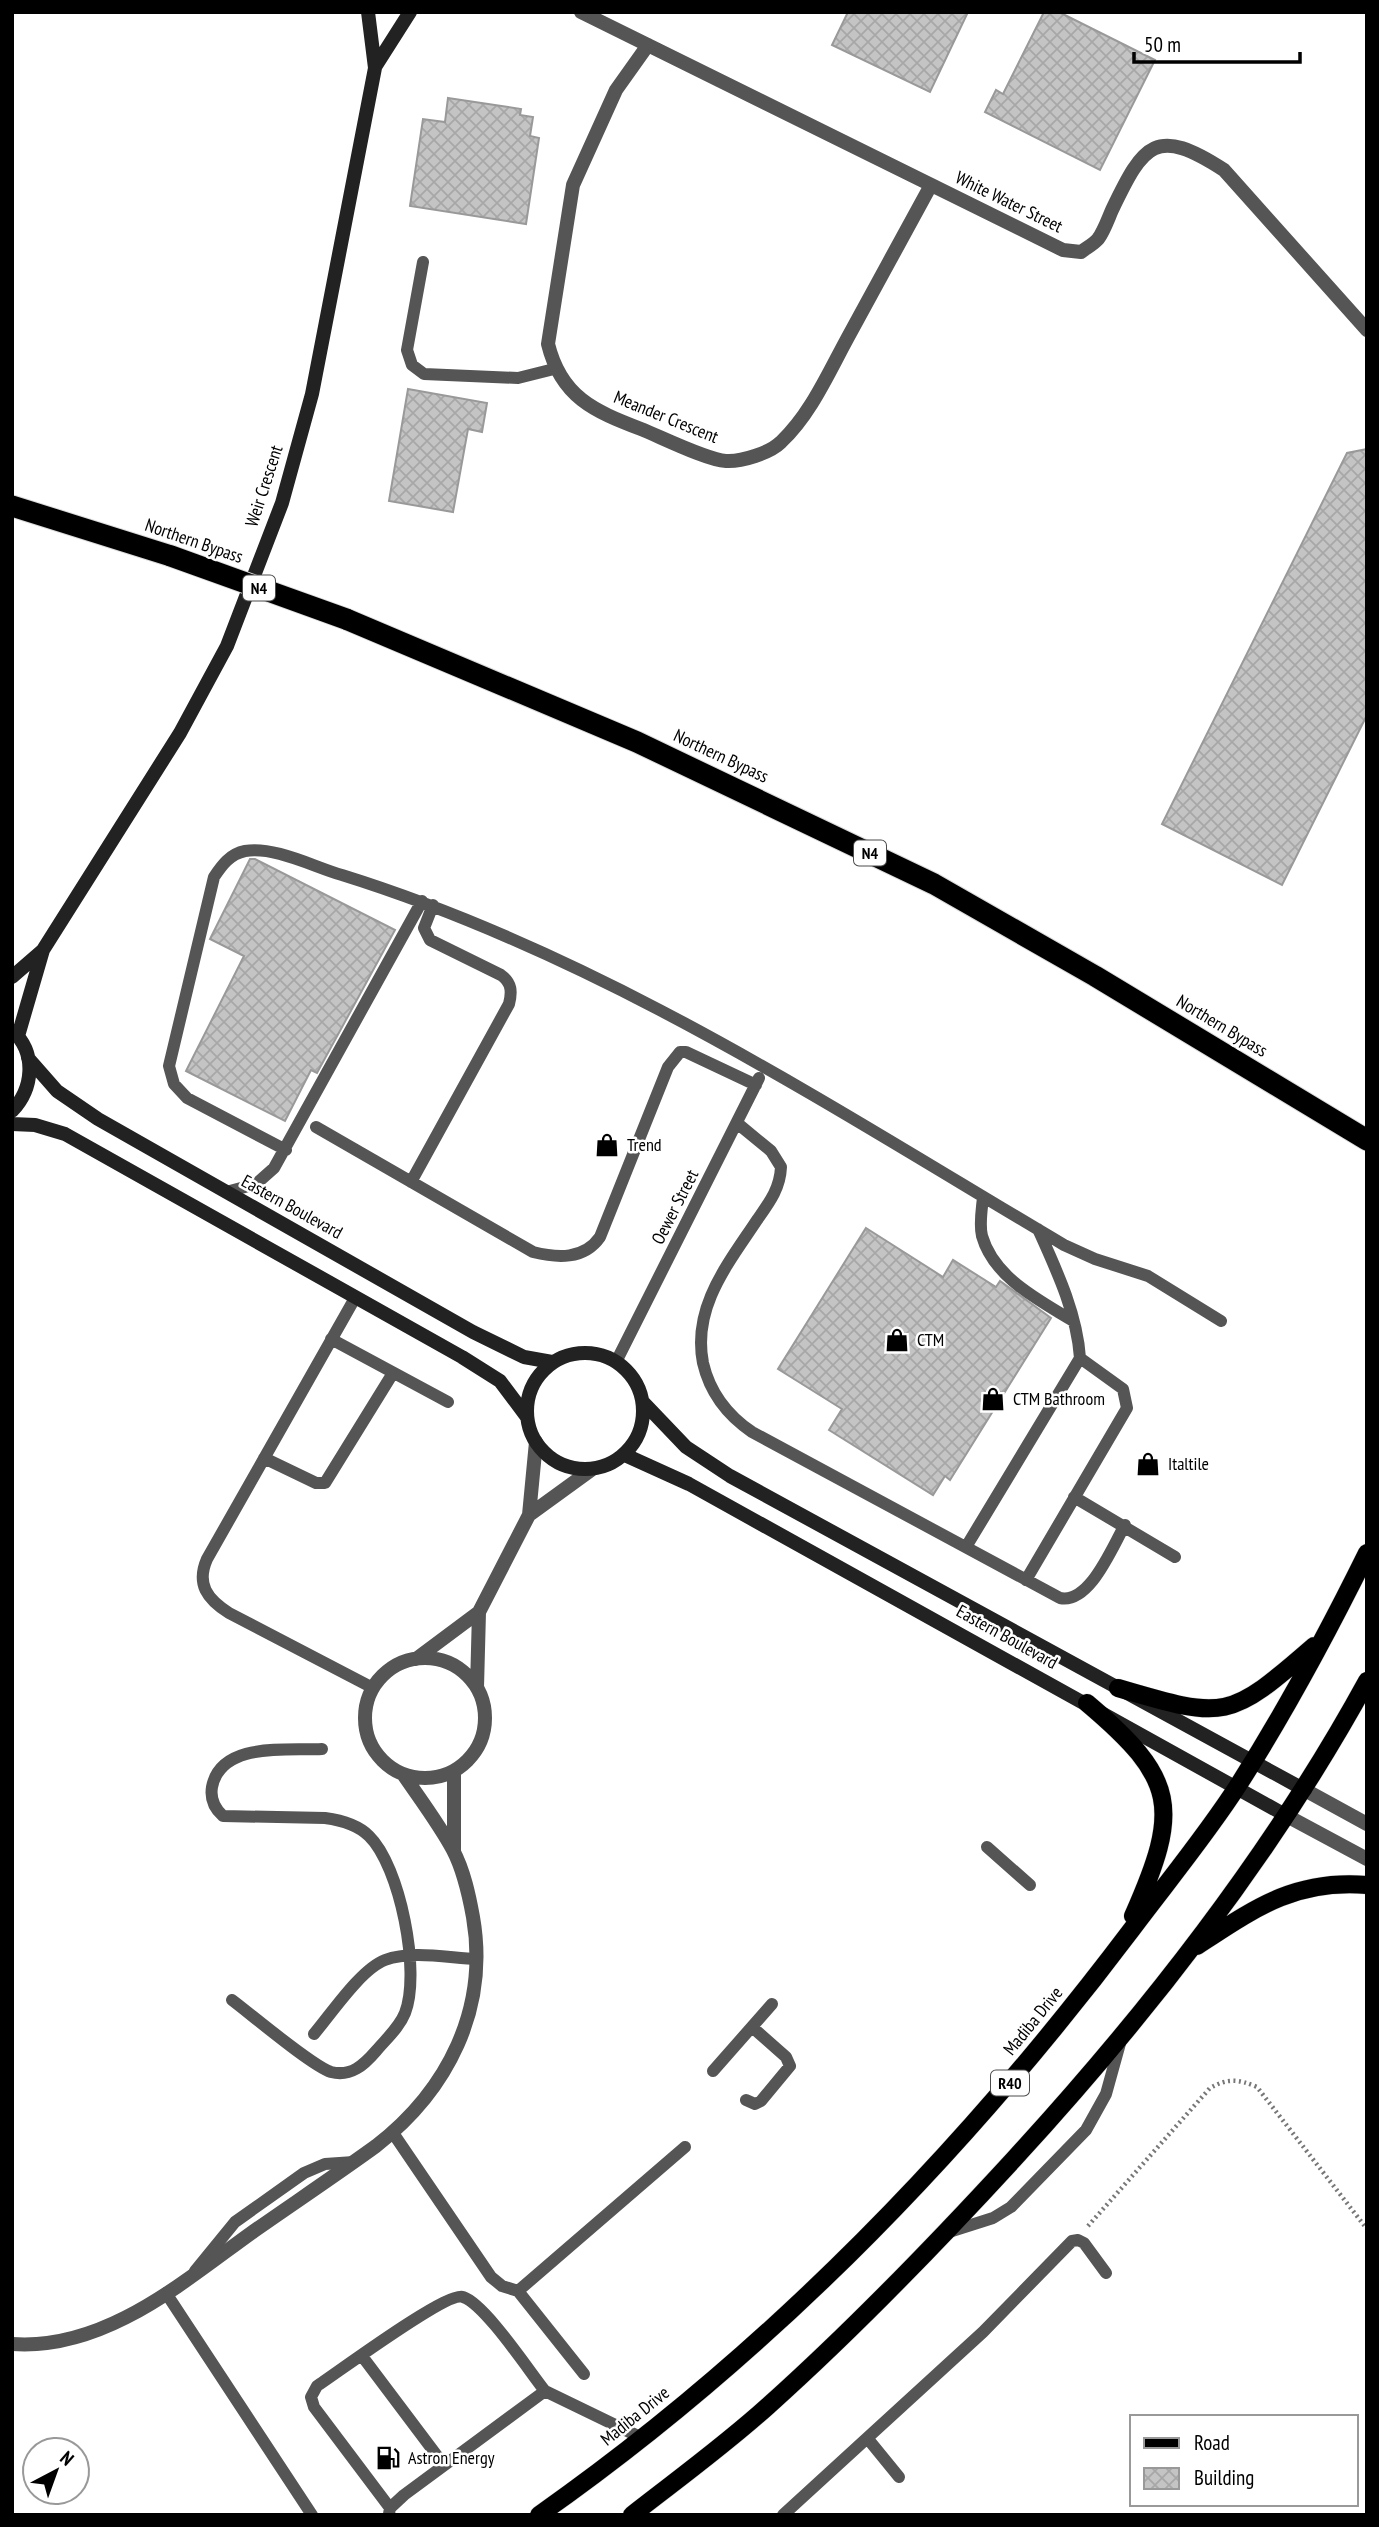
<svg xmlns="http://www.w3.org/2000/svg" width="1379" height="2527" font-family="'PT Sans Narrow',sans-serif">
<defs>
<pattern id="building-cross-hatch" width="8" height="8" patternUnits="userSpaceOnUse" patternTransform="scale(1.75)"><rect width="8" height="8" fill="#c4c4c4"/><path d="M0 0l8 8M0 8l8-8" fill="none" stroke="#a7a7a7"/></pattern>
</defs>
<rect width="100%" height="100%" fill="#fff"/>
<!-- building -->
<path fill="url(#building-cross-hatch)" stroke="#999" stroke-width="2" d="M848,12H968L930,92L832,45Z
M1044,12H1059L1155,60L1100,170L985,112L996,90L1003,94Z
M448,98L521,109L520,115L533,117L530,136L539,138L526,224L410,206L423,119L445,122Z
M408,389L487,403L482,432L468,429L453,512L389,501Z
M1367,449V715L1282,885L1162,824L1347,453Z
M250,859H255L395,930L317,1073L311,1070L285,1121L186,1071L244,956L210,939Z
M866,1228L943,1277L953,1260L996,1287L1000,1281L1051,1318L950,1480L945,1476L933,1495L829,1430L842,1409L778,1369Z"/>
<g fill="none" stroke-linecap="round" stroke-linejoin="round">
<!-- primary casing -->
<g stroke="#dbdbdb" stroke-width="19">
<path id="primary" d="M1118,1688C1226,1720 1229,1720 1314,1646
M1087,1703C1177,1779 1181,1808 1133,1916
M1197,1946C1255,1908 1295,1879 1367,1885
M539,2515C768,2354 964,2152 1132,1929C1168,1881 1207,1834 1239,1784C1286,1710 1328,1632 1367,1553
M632,2515C678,2479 725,2445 768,2406C855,2328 935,2245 1014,2159C1148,2013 1272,1855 1367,1681"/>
</g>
<!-- highway casing -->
<g stroke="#dbdbdb" stroke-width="23">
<path id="highway" d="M12,506L171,556
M346,619L637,742L934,884L1095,976L1367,1140"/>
</g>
<!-- path -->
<path stroke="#777" stroke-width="4.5" stroke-dasharray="2 3.5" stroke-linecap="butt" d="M1088,2226L1210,2088C1228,2078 1238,2079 1257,2087L1367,2229"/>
<!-- lane -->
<path stroke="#555" stroke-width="12" d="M423,262L407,350L412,365L424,374L518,378L554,369
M737,1123L771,1151L781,1167C780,1189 769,1203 757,1220C728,1264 692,1307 703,1363C710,1393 727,1415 752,1432L1060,1598C1090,1604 1112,1547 1125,1525
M316,1127L533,1252C557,1258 584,1260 600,1237L668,1067L680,1052H686L756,1085
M286,1150L187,1098L174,1084L169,1066L214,877C222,865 230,854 245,851C275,846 314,867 342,875C602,956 831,1107 1064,1245L1095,1259L1148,1276L1221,1321
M411,1182L509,1004C512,992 512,983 501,975L430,940L424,928L433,905
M226,1192L256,1184L274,1168L422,901
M983,1197C982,1209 979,1224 982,1236C994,1278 1039,1300 1073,1321
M355,1298L207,1559C196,1584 207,1599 229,1613L373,1688
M331,1339L448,1402
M616,1362L759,1078
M264,1458L316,1483H325L393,1373
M1074,1497L1175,1557
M966,1547L1080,1358C1077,1313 1056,1269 1038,1229
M1026,1580L1127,1408L1123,1389L1080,1358
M987,1847L1030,1885
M232,2000C252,2015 312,2066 331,2072C351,2077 364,2065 376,2051C386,2039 399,2028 405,2013C421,1972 400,1866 369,1836C358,1825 340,1820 325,1818L223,1816C214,1808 210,1799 212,1787C221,1741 288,1751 322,1749
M314,2034C331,2014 361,1969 385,1960C412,1950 449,1958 477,1959
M713,2071L772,2004
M746,2100L755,2104L761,2101L790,2066L786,2057L752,2027
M393,2133L491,2277L502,2286L518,2291L584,2374
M949,2232L993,2218L1011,2207L1086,2130L1106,2094L1121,2040
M195,2271L235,2222L304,2173L325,2164L354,2162
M518,2291L685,2147
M166,2293L312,2515
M362,2356L444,2465
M868,2439L899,2477
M390,2508L314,2407L311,2397L317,2386C337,2373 447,2291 463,2297C485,2304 529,2371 545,2391
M389,2514L390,2508L404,2495L545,2391L642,2438
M783,2515L983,2332L1072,2241L1078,2240L1084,2243L1106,2273"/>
<!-- street -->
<path stroke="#555" stroke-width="14" d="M581,12L1063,250L1081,252C1086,248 1094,244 1098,239C1104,231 1108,219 1112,210C1144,143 1156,126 1224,170L1367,330
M648,45L616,90L573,185L548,344C561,397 594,411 641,429C661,437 707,460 726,461C741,462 770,453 781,442C810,415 828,374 847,339C875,288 903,236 931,185
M529,1515L591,1470
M365 1718a60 60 0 1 1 120 0a60 60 0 1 1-120 0Z
M416,1659L479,1612
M477,1687L479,1612L529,1515L536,1442
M454,1772V1850
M1305,1790L1367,1824
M1287,1816L1367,1859
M12,2344C105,2351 184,2281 254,2231C294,2203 336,2175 376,2146C448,2090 489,2009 473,1917C469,1895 464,1871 453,1850C439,1824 420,1799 403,1774"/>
<!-- secondary -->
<path stroke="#222" stroke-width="14" d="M375,67L410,12
M12,977L42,951
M18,1036L43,950L180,733L227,646L282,503L312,394L375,68L368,12
M28,1058L57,1091L98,1119L473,1332L524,1357L552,1362
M12,1111C33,1089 37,1054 13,1031
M12,1124L35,1125L65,1134L462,1357L500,1381L527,1417
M527 1411a58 58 0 1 1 116 0a58 58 0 1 1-116 0Z
M643,1402L686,1447L730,1476L1305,1790
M625,1455L689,1484L1287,1816"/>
<!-- primary -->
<use href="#primary" stroke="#000" stroke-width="18"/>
<!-- highway -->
<use href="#highway" stroke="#000" stroke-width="21"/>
<!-- highway-bridge casing -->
<g stroke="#dbdbdb" stroke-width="23" stroke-linecap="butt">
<path id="highway-bridge" d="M171,556L346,619"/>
</g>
<!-- highway-bridge -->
<use href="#highway-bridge" stroke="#000" stroke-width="21"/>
</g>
<!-- icons -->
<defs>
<g id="shop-bare" transform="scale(1.89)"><path d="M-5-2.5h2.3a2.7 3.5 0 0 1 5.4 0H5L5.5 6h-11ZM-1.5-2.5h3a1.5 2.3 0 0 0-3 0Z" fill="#000" stroke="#fff" stroke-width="2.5" paint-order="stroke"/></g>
<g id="fuel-bare" transform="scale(1.89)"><path d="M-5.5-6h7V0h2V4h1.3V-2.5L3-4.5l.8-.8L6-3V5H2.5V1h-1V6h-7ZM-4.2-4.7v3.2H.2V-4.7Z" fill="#000" stroke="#fff" stroke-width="2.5" paint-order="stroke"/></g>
</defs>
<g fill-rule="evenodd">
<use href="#shop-bare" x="607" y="1145"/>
<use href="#shop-bare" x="897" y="1340"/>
<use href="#shop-bare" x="993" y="1399"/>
<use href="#shop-bare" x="1148" y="1464"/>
<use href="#fuel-bare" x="388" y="2458"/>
</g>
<g text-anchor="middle" stroke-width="5" stroke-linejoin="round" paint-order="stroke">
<!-- shield labels -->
<g fill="#fff" stroke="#4c4c4c" stroke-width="2">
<rect x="243" y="575.5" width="32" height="25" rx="5"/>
<rect x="854" y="840.5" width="32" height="25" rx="5"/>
<rect x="991" y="2070.5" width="38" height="25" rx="5"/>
</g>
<g font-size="16" font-weight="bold" fill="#000">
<text x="259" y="594">N4</text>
<text x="870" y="859">N4</text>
<text x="1010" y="2089">R40</text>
</g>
<!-- street labels -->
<g font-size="18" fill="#000" stroke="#fff">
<text transform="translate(1009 202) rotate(26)" y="6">White Water Street</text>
<text transform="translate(666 417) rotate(22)" y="6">Meander Crescent</text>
<text transform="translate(264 486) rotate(-72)" y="6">Weir Crescent</text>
<text transform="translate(194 541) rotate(19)" y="6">Northern Bypass</text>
<text transform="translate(721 756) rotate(25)" y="6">Northern Bypass</text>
<text transform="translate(1222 1026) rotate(31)" y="6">Northern Bypass</text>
<text transform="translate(292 1207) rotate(29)" y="6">Eastern Boulevard</text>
<text transform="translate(675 1207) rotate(-63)" y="6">Oewer Street</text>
<text transform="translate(1007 1637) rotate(29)" y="6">Eastern Boulevard</text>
<text transform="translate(1033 2021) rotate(-51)" y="6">Madiba Drive</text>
<text transform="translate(635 2416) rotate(-39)" y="6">Madiba Drive</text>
</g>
<!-- poi labels -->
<g font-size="18" fill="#000" stroke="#fff" text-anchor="start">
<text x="627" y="1151">Trend</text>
<text x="917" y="1346">CTM</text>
<text x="1013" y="1405">CTM Bathroom</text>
<text x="1168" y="1470">Italtile</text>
<text x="408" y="2464">Astron Energy</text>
</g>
</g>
<!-- border -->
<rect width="1379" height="2527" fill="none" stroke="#000000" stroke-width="28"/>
<!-- legend -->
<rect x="1130" y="2415" width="228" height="91" fill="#ffffff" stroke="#999999" stroke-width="2"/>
<rect x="1144" y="2438" width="35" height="10" fill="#000000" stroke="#999999" stroke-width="2"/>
<text x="1194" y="2450" font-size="21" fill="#000000">Road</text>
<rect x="1144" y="2468" width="35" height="21" fill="url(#building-cross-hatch)" stroke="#999999" stroke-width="2"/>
<text x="1194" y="2485" font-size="21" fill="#000000">Building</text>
<!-- north arrow -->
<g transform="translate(56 2471) rotate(41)"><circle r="33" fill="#ffffff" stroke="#999999" stroke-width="2"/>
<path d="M0-5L12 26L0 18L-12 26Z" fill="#000000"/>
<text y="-10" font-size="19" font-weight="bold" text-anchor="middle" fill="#000000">N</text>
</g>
<!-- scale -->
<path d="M1134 52v10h166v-10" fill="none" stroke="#000000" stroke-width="3.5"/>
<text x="1144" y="52" font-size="21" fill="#000000" stroke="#ffffff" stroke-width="5" paint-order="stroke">50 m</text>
</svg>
